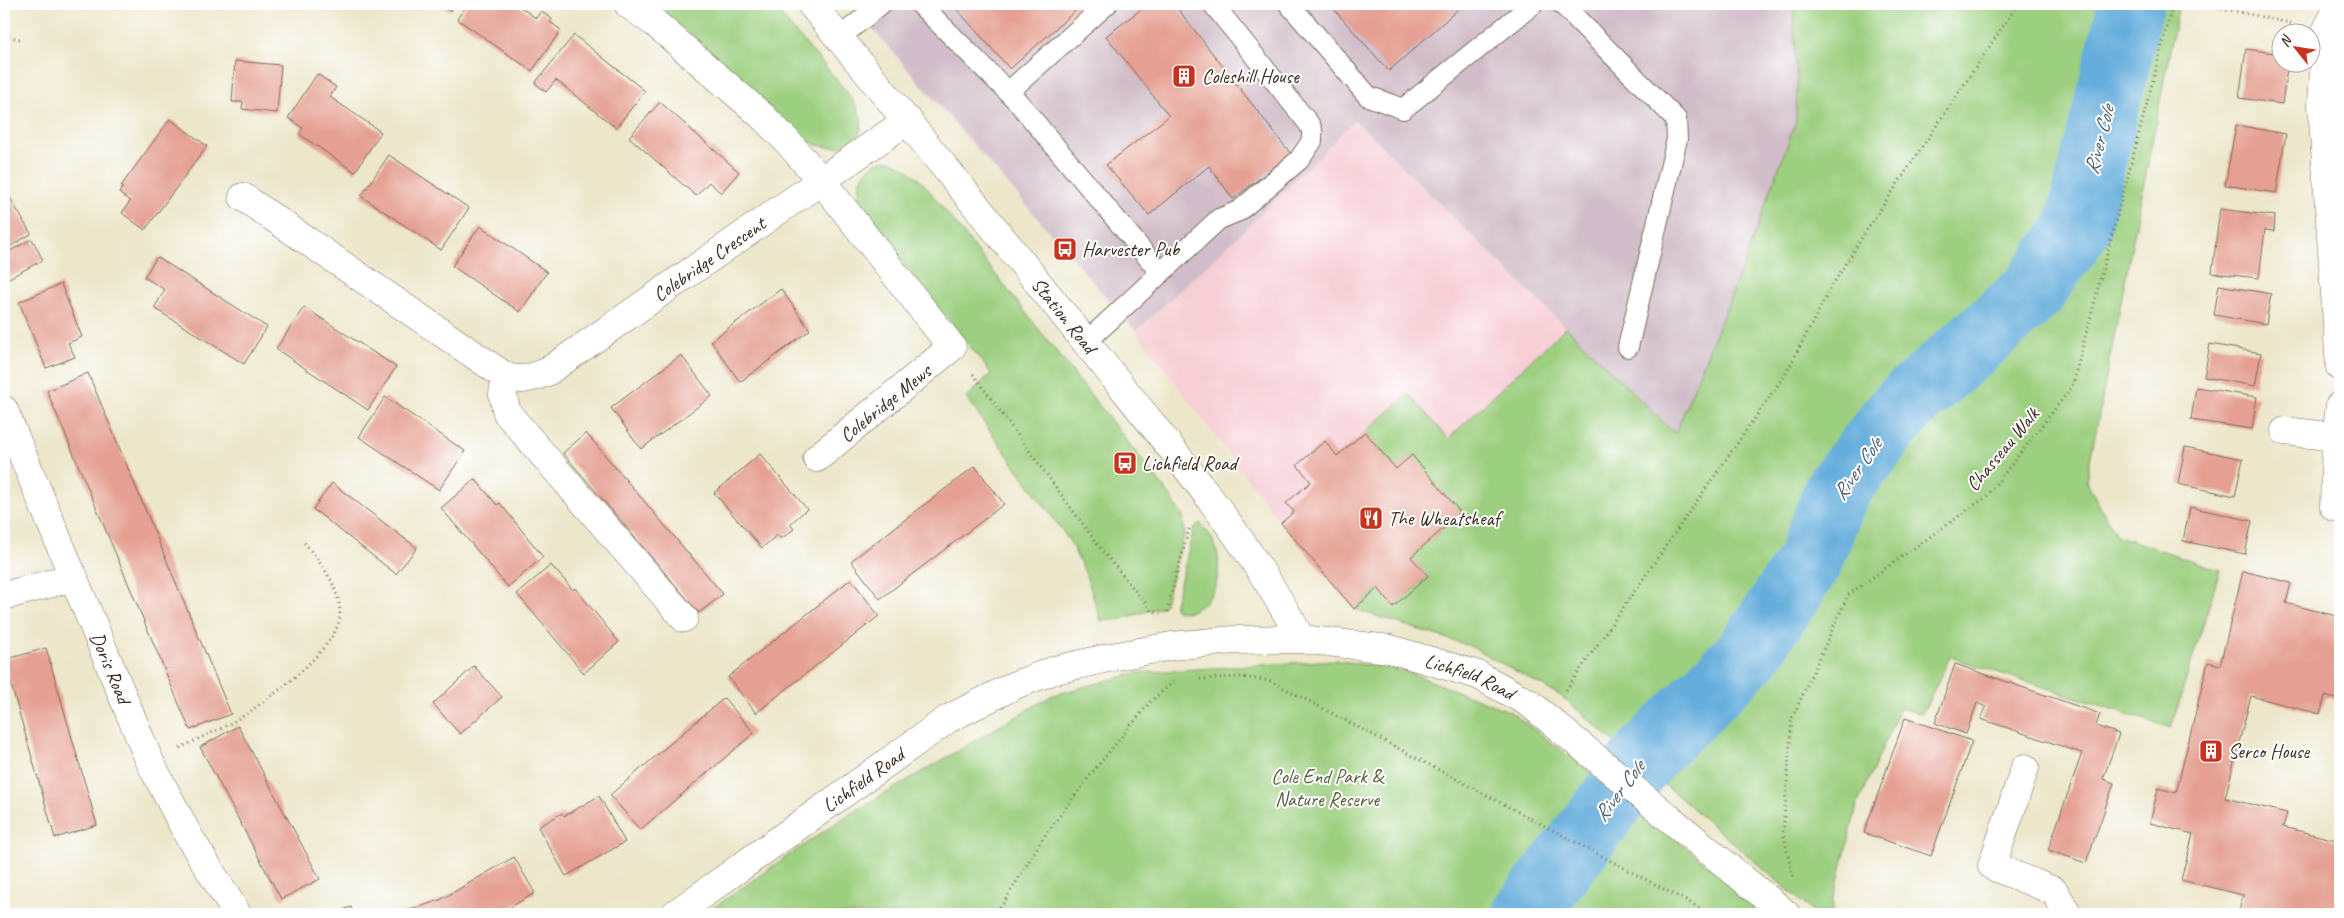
<svg xmlns="http://www.w3.org/2000/svg" width="2344" height="918" font-family="Caveat,sans-serif">
<rect width="100%" height="100%" fill="#fff"/>
<filter id="ink" filterUnits="userSpaceOnUse"><feTurbulence type="fractalNoise" baseFrequency=".02" numOctaves="2"/><feDisplacementMap in="SourceGraphic" scale="10" xChannelSelector="R" yChannelSelector="G"/><feConvolveMatrix kernelMatrix="1 2 1 2 8 2 1 2 1" color-interpolation-filters="sRGB"/></filter>
<filter id="wash" filterUnits="userSpaceOnUse"><feTurbulence type="fractalNoise" baseFrequency=".0096" numOctaves="4" result="noise"/><feDisplacementMap in="SourceGraphic" scale="20" xChannelSelector="R" yChannelSelector="G"/><feGaussianBlur stdDeviation="1.12" result="paint"/><feColorMatrix in="noise" values="0 0 0 0 0 0 0 0 0 0 0 0 0 0 0 0 0 1.4 0 .05"/><feComposite in="paint" operator="in"/></filter>
<g filter="url(#wash)">
<rect width="100%" height="100%" fill="#ece6ca"/>
<!-- built -->
<path fill="#f6cfd6" d="M1355,120L1675,435L1481,627L1354,609L1281,523L1136,331L1246,229Z"/>
<!-- industrial -->
<path fill="#d1bdc9" d="M851,4H1793L1797,82L1796,121L1745,261L1675,435L1355,120L1246,229L1136,331Z"/>
<!-- green -->
<path fill="#9ccf7f" stroke="#6c7c4e" d="M654,4H771C789,25 808,47 827,68C837,81 853,96 859,112C864,125 862,137 848,144C832,151 814,145 800,137L710,50Z
M1793,4H2179L2086,481L2116,535L2220,570L2171,728L1950,657L1922,714L1900,708L1857,806L1833,900L1832,914H1816L1561,696L1470,646L1354,609L1378,588L1394,606L1428,577L1411,557L1461,513L1412,456L1396,469L1365,432L1409,394L1448,439L1566,327L1675,434L1745,261L1796,121L1797,82Z
M885,160C902,162 912,173 924,184L1169,494L1183,517L1185,532L1164,606L1122,619L1101,621L1085,572L1069,540L966,398L991,373L861,210C854,188 861,166 885,160Z
M1200,523C1205,529 1212,537 1215,545C1223,568 1218,598 1195,609C1188,613 1180,613 1174,608L1194,528Z
M1335,660L1405,671L1509,711L1631,802L1767,914H704L843,818L1053,695L1136,673Z"/>
<g fill="none" stroke-linecap="round" stroke-linejoin="round">
<!-- river -->
<path stroke="#65addc" stroke-width="66" d="M1525,914L1648,753L1748,654L1809,562L1837,490L1904,405L2032,293L2077,229L2131,4"/>
</g>
<g id="blocks">
<!-- building -->
<path fill="#e5a093" d="M437,4H454L450,11Z
M468,4H516L536,18L541,11L552,19L550,22L561,30L532,71L457,19Z
M952,4H1083L1010,69Z
M1148,4H1174L1291,154L1233,199L1209,166L1149,215L1106,165L1169,116L1106,36Z
M1329,4H1464L1389,71Z
M2264,4H2293L2292,9Z
M574,35L645,91L616,128L556,80L546,92L535,83Z
M2246,49L2282,54V62H2288L2282,104L2239,98Z
M235,61L281,65L277,113L242,109L243,102H232Z
M317,74L336,87L330,97L381,132L355,172L299,134L303,128L288,118Z
M660,102L739,172L721,193L709,182L696,196L629,137Z
M170,119L207,146L145,230L122,213L130,201L119,193L123,187L121,186Z
M2236,125L2286,134L2276,193L2225,185Z
M389,155L469,208L441,250L361,196Z
M4,187L31,234L4,250Z
M2220,209L2275,216L2274,231L2265,230L2259,278L2212,273Z
M480,226L547,272L520,312L452,266Z
M32,239L43,260L9,278L4,268V254Z
M157,257L267,327L244,364L154,308L165,290L144,277Z
M61,284L82,337L68,343L75,357L46,368L19,302Z
M2219,285L2271,294L2266,324L2214,315Z
M781,289L810,330L740,382L711,341Z
M304,307L396,367L368,410L276,349Z
M2210,344L2261,353L2255,386L2204,377Z
M681,355L712,396L641,449L611,408Z
M88,373L231,714L190,730L47,391Z
M2196,387L2257,397L2252,429L2191,420Z
M385,397L465,451L439,490L359,437Z
M1365,432L1396,469L1412,455L1461,513L1411,557L1428,576L1393,607L1378,588L1354,609L1281,523L1294,512L1286,503L1311,482L1297,465L1325,441L1337,456Z
M586,433L723,594L699,613L563,453Z
M2185,447L2243,459L2235,496L2178,484Z
M760,454L807,509L790,524L794,529L781,539L777,535L762,548L714,493Z
M975,466L1004,504L880,599L851,561Z
M475,479L497,505L500,503L543,557L508,587L441,508Z
M332,483L417,548L396,574L313,509Z
M2190,507L2252,521L2245,554L2183,541Z
M551,565L573,590L575,588L619,642L584,673L517,594Z
M2243,571L2291,583L2286,603L2340,617V700L2325,696L2320,714L2251,696L2225,798L2287,813L2283,827L2340,841V914H2253L2239,911L2243,895L2181,880L2193,834L2150,823L2158,788L2176,793L2208,662L2220,665Z
M851,579L879,616L756,713L728,677Z
M46,648L97,825L55,838L4,660Z
M1955,664L2100,714L2096,726L2119,734L2103,779L2114,783L2086,863L2048,850L2082,753L1981,719L1986,707L1977,703L1966,734L1935,723Z
M474,666L502,697L460,734L433,704Z
M724,698L754,733L640,830L610,795Z
M1905,718L1972,741L1931,856L1864,833Z
M238,726L320,879L281,899L200,747Z
M599,796L625,842L566,876L538,827L562,813L564,816Z
M514,857L535,893L499,914H399L440,900Z
M351,907L353,914H331Z"/>
</g>
</g>
<g filter="url(#ink)">
<use href="#blocks" fill-opacity="0" stroke="#796c5a" stroke-width="1"/>
<g fill="none" stroke-linecap="round" stroke-linejoin="round">
<!-- lane casing -->
<g stroke="#796c5a" stroke-width="22">
<path id="lane" d="M920,4L1017,101L1161,273
M1289,4L1368,96L1403,109L1533,4
M1562,4L1676,119L1677,139L1628,347
M839,38L881,4
M1008,92L1107,4
M1086,342L1219,219L1239,211L1299,160L1312,141V130L1309,124L1213,4"/>
</g>
<!-- street casing -->
<g stroke="#796c5a" stroke-width="29">
<g id="street">
<path d="M628,4L656,24L761,115L786,140L821,180L952,347L817,458"/>
<path id="s1" d="M811,4C906,119 1000,235 1093,351C1167,443 1245,534 1301,639"/>
<path d="M2340,4L2326,31L2322,105L2340,367"/>
<path d="M243,197L505,376L503,395L507,413L684,618"/>
<path id="s2" d="M505,376C521,382 531,378 547,372L908,120"/>
<path id="s3" d="M4,410L150,762L188,835L237,914"/>
<path d="M2285,431L2336,437L2340,405"/>
<path d="M2334,507L2336,437"/>
<path d="M4,596L74,577"/>
<path d="M2025,768L1992,866L2054,891L2068,914"/>
</g>
</g>
<!-- secondary casing -->
<g stroke="#796c5a" stroke-width="29">
<g id="secondary">
<path id="s4" d="M675,914L948,719L1015,685L1055,670L1112,657L1172,646L1234,640L1301,639L1390,649L1478,675L1529,703L1786,914"/>
</g>
</g>
<!-- path -->
<path stroke="#796c5a" stroke-width="3" stroke-dasharray="1 4" stroke-linecap="butt" d="M2202,4L2294,24
M4,36L20,39
M973,374L1104,553L1151,610L1160,614
M1168,612L1170,597L1190,526
M1200,679L1241,677L1271,681L1711,914
M1566,690L1786,373L1830,289L1866,231L2018,4
M180,748C199,738 220,730 238,719C266,702 339,648 340,615C340,586 320,562 303,541
M1793,876L1783,833L1792,718L1848,595L1986,497L2072,387L2173,4
M992,914L1003,904L1043,838L1095,769L1151,701L1176,680"/>
<!-- lane -->
<use href="#lane" stroke="#fff" stroke-width="20"/>
<!-- street -->
<use href="#street" stroke="#fff" stroke-width="28"/>
<!-- secondary -->
<use href="#secondary" stroke="#fff" stroke-width="28"/>
</g>
</g>
<!-- icons -->
<defs>
<g id="building-square" transform="scale(1.25)"><rect x="-9" y="-9" width="18" height="18" rx="4" fill="#c8321e" stroke="#fff"/><path d="M-4-6H4V6H1V3H-1V6H-4ZM-2.5-4.3h1.7v1.8h-1.7ZM.8-4.3h1.7v1.8H.8ZM-2.5-1h1.7V.8h-1.7ZM.8-1h1.7V.8H.8Z" fill="#fff"/></g>
<g id="bus-square" transform="scale(1.25)"><rect x="-9" y="-9" width="18" height="18" rx="4" fill="#c8321e" stroke="#fff"/><path d="M-5-6H5V4H4V6H2V4H-2V6H-4V4H-5ZM-3.5-4V0h7V-4ZM-3.5 1.2v1.5H-2V1.2ZM2 1.2v1.5H3.5V1.2Z" fill="#fff"/></g>
<g id="restaurant-square" transform="scale(1.25)"><rect x="-9" y="-9" width="18" height="18" rx="4" fill="#c8321e" stroke="#fff"/><path d="M-5-6h1v4h1v-4h1v4h1v-4h1v5L-1.5 .5V6h-2V.5L-5-1ZM5-6V6H3V1.5H1.5Q1.5-4 5-6Z" fill="#fff"/></g>
</defs>
<g fill-rule="evenodd">
<use href="#building-square" x="1184" y="76"/>
<use href="#bus-square" x="1065" y="249"/>
<use href="#bus-square" x="1125" y="463"/>
<use href="#restaurant-square" x="1371" y="518"/>
<use href="#building-square" x="2211" y="751"/>
</g>
<g text-anchor="middle" stroke-width="4" stroke-linejoin="round" paint-order="stroke">
<!-- poi labels -->
<g font-size="20" fill="#3b2a1e" stroke="#fff" text-anchor="start">
<text x="1202" y="83">Coleshill House</text>
<text x="1082" y="256">Harvester Pub</text>
<text x="1142" y="470">Lichfield Road</text>
<text x="1388" y="525">The Wheatsheaf</text>
<text x="2228" y="758">Serco House</text>
</g>
<!-- street labels -->
<g font-size="20" fill="#3b2a1e" stroke="#fff">
<text dy="7" stroke="none"><textPath href="#s2" startOffset="241">Colebridge Crescent</textPath></text>
<text dy="7" stroke="none"><textPath href="#s1" startOffset="401">Station Road</textPath></text>
<text transform="translate(885 403) rotate(-39)" y="7">Colebridge Mews</text>
<text transform="translate(2002 449) rotate(-50)" y="7">Chasseau Walk</text>
<text dy="7" stroke="none"><textPath href="#s3" startOffset="279">Doris Road</textPath></text>
<text dy="7" stroke="none"><textPath href="#s4" startOffset="876">Lichfield Road</textPath></text>
<text dy="7" stroke="none"><textPath href="#s4" startOffset="231">Lichfield Road</textPath></text>
</g>
<!-- park labels -->
<g font-size="20" fill="#585c3b" stroke="#fff">
<text x="1327" y="783">Cole End Park &amp;<tspan x="1327" dy="23">Nature Reserve</tspan></text>
</g>
<!-- water labels -->
<g font-size="21" font-style="italic" fill="#4c5e6a" stroke="#fff">
<text transform="translate(2099 140) rotate(-76)" y="7">River Cole</text>
<text transform="translate(1857 469) rotate(-55)" y="7">River Cole</text>
<text transform="translate(1619 791) rotate(-53)" y="7">River Cole</text>
</g>
</g>
<!-- margin -->
<rect width="2344" height="918" fill="none" stroke="#fff" stroke-width="20"/>
<!-- north arrow -->
<g transform="translate(2296 48) rotate(300)"><circle r="24" fill="#ffffff" stroke="#b1aaa5"/>
<path d="M0-4L9 19L0 12L-9 19Z" fill="#c8321e"/>
<text y="-8" font-size="14" font-weight="bold" text-anchor="middle" fill="#3b2a1e">N</text>
</g>
</svg>
